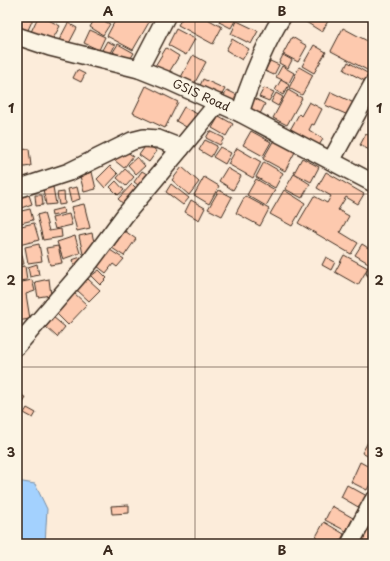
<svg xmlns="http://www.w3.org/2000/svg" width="390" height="561" font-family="'Playpen Sans',sans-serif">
<rect width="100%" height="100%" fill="#fcecda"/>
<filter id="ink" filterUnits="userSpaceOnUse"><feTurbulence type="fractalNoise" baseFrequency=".025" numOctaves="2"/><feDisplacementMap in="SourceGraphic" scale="8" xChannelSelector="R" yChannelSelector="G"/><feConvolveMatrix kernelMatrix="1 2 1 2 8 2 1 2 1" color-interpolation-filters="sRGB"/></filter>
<g filter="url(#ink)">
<!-- water -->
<path fill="#a3d1fe" stroke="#798ea4" d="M17,481L35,484L47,509L45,544H17Z"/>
<!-- building -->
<path fill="#fdc9ae" stroke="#3b2a1e" d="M20,17H34L27,32L17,27V23Z
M38,17H43L60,26L50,44L30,34Z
M96,17L110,24L103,35L90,27Z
M117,17H152L133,50L107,36Z
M183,17H204L222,27L213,44L178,25Z
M221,17H237L231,28L219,22Z
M298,17H322L328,21L322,32Z
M237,21L258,31L251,44L231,34Z
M68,23L77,28L66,49L57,44Z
M343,28L373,44V64L369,71L331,51Z
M176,29L195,39L186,55L168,45Z
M90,30L105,37L99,50L84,43Z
M292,37L307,46L298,62L283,54Z
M232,39L249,49L242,60L226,50Z
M107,41L115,45L110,55L102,50Z
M118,44L134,53L129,61L113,52Z
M314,45L326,52L314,73L302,66Z
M166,48L179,56L168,74L155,66Z
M193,55L206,62L193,86L180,79Z
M283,55L292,60L288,68L279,63Z
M270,61L279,65L274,75L265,71Z
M348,62L369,74L365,81L344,70Z
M282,66L294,73L289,83L276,77Z
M299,67L313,75L302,95L289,88Z
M77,70L85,74L81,82L73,78Z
M203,79L225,89L219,100L198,90Z
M281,80L289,85L283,95L275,90Z
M146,86L178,102L165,128L133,113Z
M264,88L274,92L269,101L259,97Z
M227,90L243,98L238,107L223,98Z
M288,90L302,98L287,125L273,118Z
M331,92L354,103L348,115L325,105Z
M276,93L283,97L278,106L271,102Z
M254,98L265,104L260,114L249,108Z
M309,102L322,109L314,125L312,124L309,130L323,139L318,147L290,130L299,114L301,116Z
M184,107L201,116L193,131L176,121Z
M219,116L233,124L226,136L212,128Z
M210,131L224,138L220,145L206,138Z
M251,131L271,142L263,156L243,145Z
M366,134L373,137V152L360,145Z
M275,138L296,150L285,171L263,159Z
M205,140L217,146L211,157L199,150Z
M147,144L157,151L149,162L139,155Z
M220,147L231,153L225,164L213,157Z
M237,148L261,162L253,178L228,164Z
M29,149L31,166L18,168L17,150Z
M123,149L133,156L124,168L114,160Z
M137,157L145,166L136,174L128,165Z
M302,158L319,167L311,182L294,173Z
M264,162L283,173L275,188L256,177Z
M110,166L118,174L105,188L97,179Z
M182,167L199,182L189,195L172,180Z
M227,168L241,176L233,190L219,181Z
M125,169L134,177L126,186L117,178Z
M142,171L153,178L145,190L134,182Z
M92,172L96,189L84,192L80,176Z
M326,172L364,194L358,204L346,197L338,210L349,216L340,232L358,243L351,254L298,223L314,196L327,203L331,196L317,188Z
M294,174L310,184L302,198L285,189Z
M204,177L219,186L209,204L194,195Z
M256,179L275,190L266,206L247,195Z
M116,181L124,190L118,195L110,187Z
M132,184L140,192L127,207L118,199Z
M171,184L189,198L183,205L166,192Z
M53,187L56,204L46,205L43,189Z
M77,187L80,199L71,202L68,189Z
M219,190L232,197L222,216L208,209Z
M284,190L305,203L292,226L270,214Z
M64,192L65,204L59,205L57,193Z
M29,195L32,204L21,208L18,198Z
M35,195H42L43,205L36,206Z
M245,196L269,209L260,226L236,213Z
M191,200L205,208L199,220L185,212Z
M84,204L90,228L77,231L71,207Z
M63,208L64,213L52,216L51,211Z
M30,209L33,220L17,224V212Z
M44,213L49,231L61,229L62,237L43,240L37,215Z
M69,214L72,225L55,229L52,218Z
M34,223L39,240L19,245L17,235V227Z
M125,231L136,239L124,256L112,248Z
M92,233L96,251L83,254L79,236Z
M75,236L80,253L63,259L57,242Z
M39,244L42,261L28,263L25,247Z
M362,244L373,251V260L370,264L355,255Z
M58,246L62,263L50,265L46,248Z
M20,247L24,264L17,265V248Z
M110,250L124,259L117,267L113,264L106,273L97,266Z
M344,255L368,268L358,285L335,272Z
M81,257L85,267L76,270L72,260Z
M326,257L335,262L331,270L322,265Z
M37,264L39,275L30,277L28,267Z
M25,266L27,280L17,281V267Z
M99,270L107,278L100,285L91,276Z
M49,279L51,295L38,297L35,282Z
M88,279L100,290L89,301L77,290Z
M32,280L35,291L26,294L30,319L17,321V283Z
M73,292L87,305L68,325L55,312Z
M53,317L65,327L57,337L45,326Z
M17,392L26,398L19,409L17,407Z
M27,408L36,413L33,418L24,413Z
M368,442L373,444V459L362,453Z
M360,462L373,469V478L367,490L351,482Z
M347,485L367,496L360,508L341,497Z
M129,505V513L112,514L111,506Z
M332,506L353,518L346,531L325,520Z
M324,522L344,534L339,544H312Z
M370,527L373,529V544H360Z"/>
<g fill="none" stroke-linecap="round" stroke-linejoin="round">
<!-- lane casing -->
<g stroke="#3b2a1e" stroke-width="11">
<path id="lane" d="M371,272L373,269"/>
</g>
<!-- street casing -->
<g stroke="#3b2a1e" stroke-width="20">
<g id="street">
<path id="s1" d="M17,36L50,47L139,69L169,81L240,113L373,183"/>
<path d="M139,69L166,17"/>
<path d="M240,113C251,79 263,47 282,17"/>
<path d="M331,161L373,84"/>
<path d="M17,189L69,172L132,141L144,138L158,139L181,148"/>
<path d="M17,346L90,262L125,215L181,148L218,103"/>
<path d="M350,544L373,501"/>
</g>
</g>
<!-- lane -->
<use href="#lane" stroke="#fcf5e5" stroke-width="8"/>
<!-- street -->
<use href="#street" stroke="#fcf5e5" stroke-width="17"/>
</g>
</g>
<!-- grid -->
<path fill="none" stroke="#3b2a1e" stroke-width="1" stroke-opacity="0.55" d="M195,17V544M17,194H373M17,367H373"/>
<g text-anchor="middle" stroke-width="3.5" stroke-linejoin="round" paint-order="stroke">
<!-- street labels -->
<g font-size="12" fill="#3b2a1e" stroke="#fcf5e5">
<text dy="4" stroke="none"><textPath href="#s1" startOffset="194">GSIS Road</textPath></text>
</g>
</g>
<!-- margin -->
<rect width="390" height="561" fill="none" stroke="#fcf5e5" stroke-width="44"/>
<rect x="22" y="22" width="346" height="517" fill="none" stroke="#3b2a1e" stroke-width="1.5"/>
<g font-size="13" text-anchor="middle" font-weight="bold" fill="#3b2a1e">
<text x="108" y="16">A</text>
<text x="282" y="16">B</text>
<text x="11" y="113">1</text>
<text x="379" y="113">1</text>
<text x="11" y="285">2</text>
<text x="379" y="285">2</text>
<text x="11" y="457">3</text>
<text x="379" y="457">3</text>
<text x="108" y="555">A</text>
<text x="282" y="555">B</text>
</g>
</svg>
